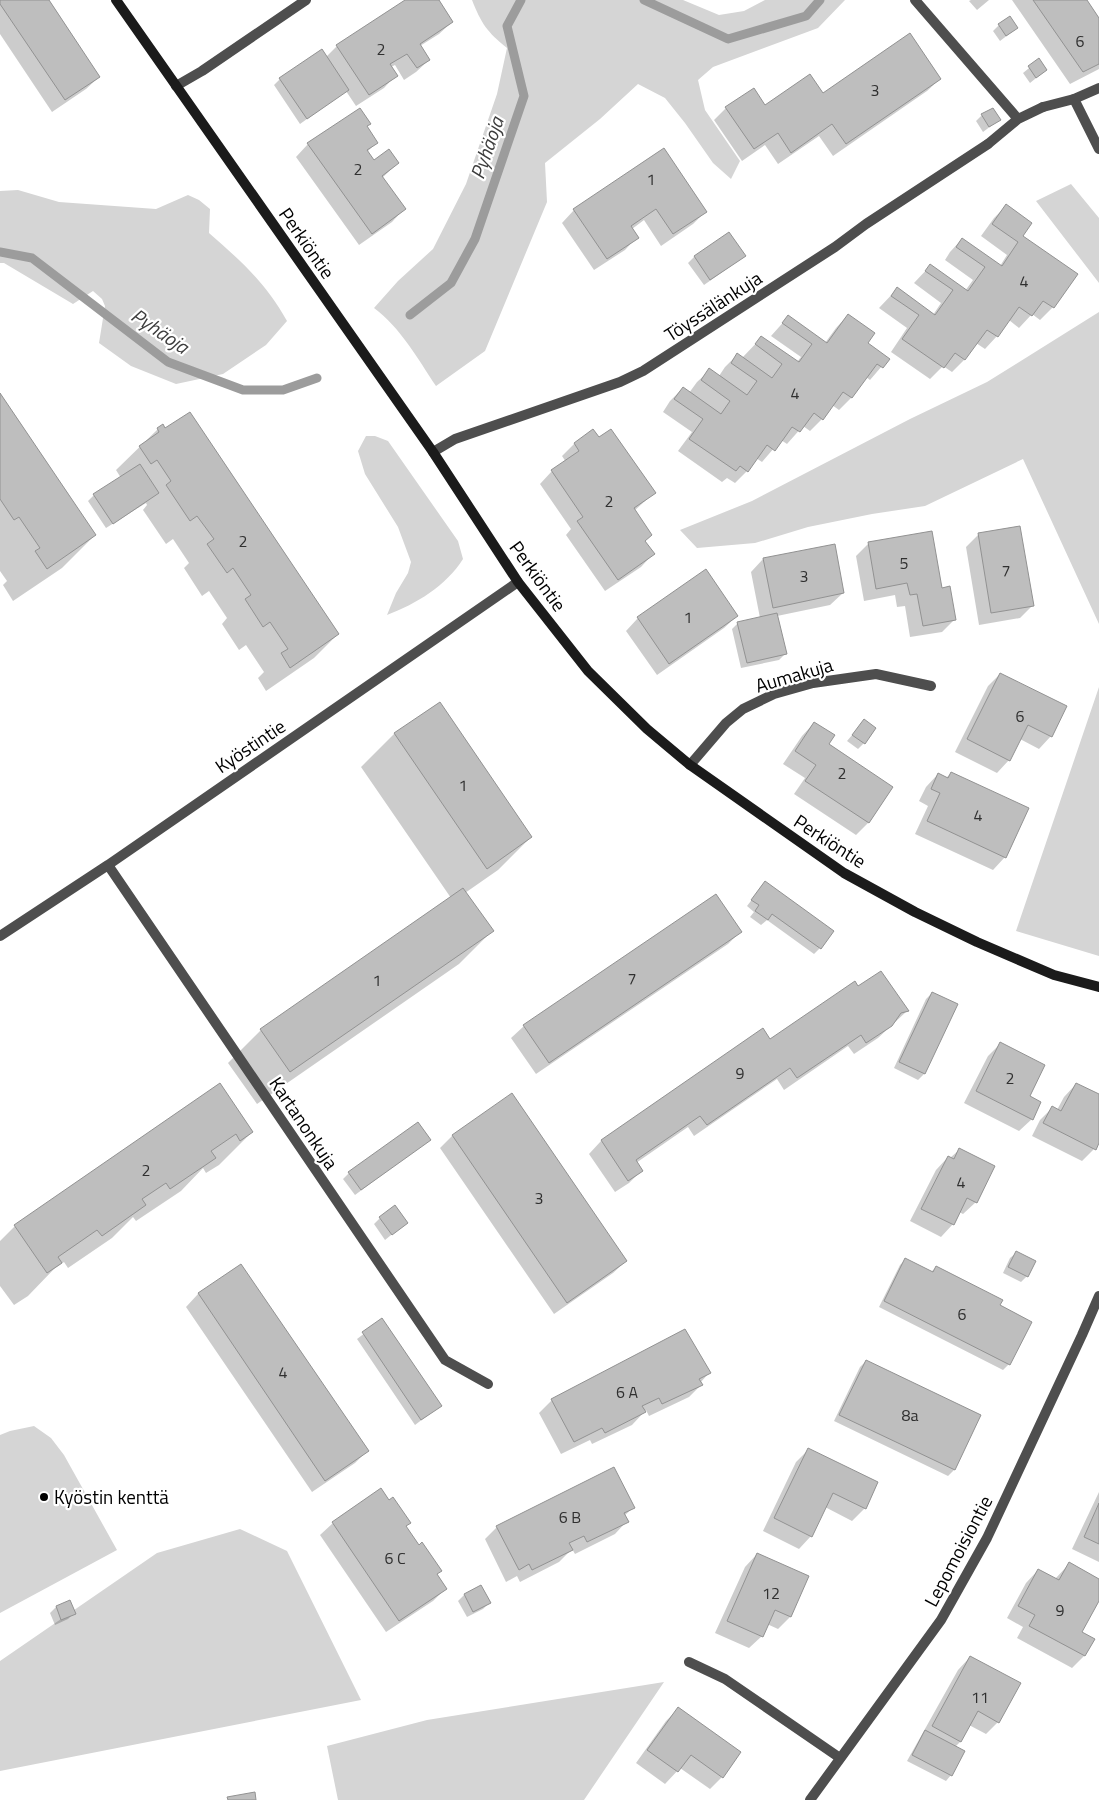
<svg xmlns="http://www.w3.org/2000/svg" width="1099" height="1800" font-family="'Titillium Web',sans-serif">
<rect width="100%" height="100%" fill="#fff"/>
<!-- green -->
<path fill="#d5d5d5" d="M472,0H683L719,15L744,11L765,0H845L818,28L713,67L698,80L705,110L740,161L731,179L713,163L685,123L665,98L638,84L600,119L545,163L547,202L485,351L436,386C418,359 400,327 374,308L398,281L433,249L466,184L497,94L507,48C487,32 481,23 472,0Z
M1071,184L1099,218V283L1036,201Z
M18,190L59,202L156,209L188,195L199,200L210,209L209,233C242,262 265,282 287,321L266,345L223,374L176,384L131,366L99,343L105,306L102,299L93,291L73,304L4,263H0V191Z
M1099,312V624L1023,459L925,506L872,514L808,527L755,543L697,548L680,530L752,501L910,419L987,382Z
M366,436H375L388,441L458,541L463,559C446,586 416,604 387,615L396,593L408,573L411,562L398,527L365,474L358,451Z
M1099,687V956L1016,931Z
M34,1426L51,1438L64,1455L117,1550L0,1613V1435L10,1431Z
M240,1529L287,1551L361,1700L0,1771V1661L157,1553Z
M664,1682L584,1800H338L327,1746L427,1720Z"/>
<!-- shadow -->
<path fill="#0003" d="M2,0H48L99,77L86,89L52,112L0,34V2Z
M407,0H437L452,22L439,34L420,46L429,60L416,72L404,80L395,65L391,67L396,75L384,88L356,106L346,91L300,124L274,85L280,79L321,51L326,57L337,46Z
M971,0H989L977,10L969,1Z
M1012,0H1085L1099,19V69L1070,84Z
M999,25L1017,28L1000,41L993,31Z
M1039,60L1046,70L1030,83L1023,73Z
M940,79L927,91L833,156L819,136L778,164L765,145L742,161L714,120L726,108L765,107L823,95Z
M982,115L999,120L983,132L976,121Z
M366,127L377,142L367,152L373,161L398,163L382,178L404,209L392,222L359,245L296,157L308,144Z
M663,150L705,212L693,224L661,246L644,220L632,229L637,237L625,250L594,270L562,223L574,210Z
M1006,206L1021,236L1076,275L1053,307L1040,320L1032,314L1019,328L1009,320L997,336L985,349L976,343L964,360L952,372L943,366L930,379L891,352L907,328L879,308L897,289L933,315L941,303L914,283L930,266L965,291L973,280L945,260L950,252L962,239L1000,266L1007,255L981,236L994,218Z
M729,234L744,255L738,261L704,285L688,263L694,257Z
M848,315L866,344L888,359L870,380L866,377L851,398L839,410L832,405L822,419L810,431L803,426L787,444L781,440L762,462L756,458L747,471L735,483L727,478L722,482L678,451L692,432L663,412L670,401L683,388L689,393L697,382L710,370L719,376L725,367L737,355L742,358L761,338L797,362L801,357L771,336L788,317L825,343L836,328Z
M0,395L95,535L62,568L13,601L3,585L7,581L0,571Z
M158,429L338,634L314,658L266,691L258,678L264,672L246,645L239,650L222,624L227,618L209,591L202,596L184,568L189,563L173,539L166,544L143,510L147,505L146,503L106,528L88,501L94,495L121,478L116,470Z
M593,431L654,493L634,511L644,542L653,554L641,567L605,591L566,535L571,529L540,484L552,471L566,462L562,456L574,444Z
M979,534L1032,606L1020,618L979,625L966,547Z
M869,543L941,590L955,619L942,632L910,637L905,606L897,607L895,595L864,601L856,556Z
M763,559L843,593L830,605L777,616L785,654L779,660L741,668L732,629L738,623L760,618L751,572Z
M705,571L737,616L724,628L657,675L626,631L638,618Z
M1000,674L1051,736L1039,749L1020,739L1009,760L997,773L955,752L988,686Z
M439,703L531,837L498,870L465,893L492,931L459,964L257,1104L228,1063L261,1030L451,898L361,767L394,734Z
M864,721V743L858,749L847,741Z
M814,723L827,745L892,787L868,823L856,835L794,794L805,778L783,764L802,736Z
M951,773L1005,857L993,870L915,834L928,806L919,801L926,787L938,774L946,778Z
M760,889L820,948L814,954L767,920L761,925L750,917L754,912L747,906Z
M740,932L728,944L536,1074L511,1038L524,1026Z
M858,988L907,1011L878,1038L854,1054L848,1046L784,1090L777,1079L694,1136L688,1127L636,1163L641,1171L629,1183L615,1192L589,1154L601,1141L763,1030L770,1041Z
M932,993L956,1004L924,1074L918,1080L894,1068L926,999Z
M1000,1044L1028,1097L1032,1119L1019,1131L964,1103L988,1056Z
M1076,1084L1099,1096V1140L1094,1149L1082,1161L1032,1136L1040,1120L1052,1108L1057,1110L1064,1097Z
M220,1085L252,1132L219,1165L206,1173L203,1168L181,1191L136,1221L133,1217L112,1238L68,1268L64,1262L54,1269L28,1296L14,1305L0,1286V1241L15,1226Z
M512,1095L626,1261L613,1273L554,1314L440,1148L452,1136Z
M429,1140L355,1195L343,1179L349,1173Z
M959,1150L976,1202L963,1214L959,1212L953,1224L941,1237L910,1221L936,1170L948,1157L950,1158Z
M380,1218L406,1223L385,1240L374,1224Z
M1016,1253L1027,1276L1021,1282L1003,1273L1010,1258Z
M906,1259L931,1272L936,1267L998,1306L1031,1322L1009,1364L1003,1370L879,1307L900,1265Z
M241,1265L367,1451L355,1463L312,1492L186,1307L198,1294Z
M382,1320L440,1406L415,1425L357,1339Z
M685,1331L709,1373L700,1383L701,1385L689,1397L649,1416L646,1410L632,1425L592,1444L590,1440L561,1454L539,1413L552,1400Z
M866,1361L980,1415L954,1470L948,1476L834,1421L860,1367Z
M808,1450L865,1508L852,1521L825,1507L811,1536L799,1549L763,1531L796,1462Z
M1099,1492V1562L1072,1549Z
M633,1508L624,1516L627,1521L615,1534L575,1554L572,1549L559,1562L520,1582L517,1576L506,1582L485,1539L497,1527Z
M333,1523L405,1527L445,1589L433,1601L386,1632L320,1535Z
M757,1554L790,1617L778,1629L767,1624L762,1636L749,1648L715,1633L745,1567Z
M1069,1564L1099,1580V1598L1080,1633L1093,1640L1084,1656L1072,1668L1017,1638L1023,1627L1007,1618L1026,1583L1038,1570L1055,1579Z
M464,1595L489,1603L483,1609L467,1617L458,1601Z
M56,1607L74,1613L68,1619L55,1625L50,1613Z
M970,1657L998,1722L986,1734L969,1725L960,1742L955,1747L951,1775L946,1781L907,1761L958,1670Z
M678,1709L722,1777L710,1789L680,1768L665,1784L636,1763L666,1721Z"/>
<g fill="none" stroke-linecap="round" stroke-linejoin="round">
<!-- stream -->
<path stroke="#9c9c9c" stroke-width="9" d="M644,0L728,39L806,16L820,0
M0,252L32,258L168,362L243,390H283L317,378
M410,315L451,283L475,239L524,96L507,26L521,0"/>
</g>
<!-- building -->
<path fill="#bebebe" stroke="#929292" d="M0,0H49L100,77L65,100L0,4Z
M405,0H439L453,22L420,44L430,60L417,68L407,54L390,64L398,76L369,95L336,45Z
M1033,0H1087L1099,18V64L1083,72Z
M1010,16L1018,28L1006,36L998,24Z
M910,33L941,79L846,144L832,124L791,153L778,133L754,149L725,107L754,88L765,105L810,74L823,93Z
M322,49L349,90L307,119L279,78Z
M1039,58L1047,70L1036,78L1028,66Z
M360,108L371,124L367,126L378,143L367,150L374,160L389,149L399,163L382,176L406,209L372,234L307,143Z
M993,108L1001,120L989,127L981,114Z
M664,148L707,212L673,234L656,209L631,226L639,238L607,259L573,209Z
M1006,204L1032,223L1023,236L1078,274L1054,308L1043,301L1032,316L1019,307L998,337L987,330L965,360L955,353L944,368L902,339L919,315L891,296L897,287L935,315L953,290L925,271L930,264L968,291L985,267L956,247L962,238L1002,266L1018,242L992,224Z
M729,232L746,256L710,280L694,256Z
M848,314L875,333L868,343L890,359L883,368L877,364L852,398L843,392L823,420L814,413L800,432L792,427L775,451L767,445L748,472L740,466L736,471L689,439L703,419L674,399L683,387L721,414L730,401L701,380L709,368L747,395L757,381L731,363L737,353L772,378L782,364L755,344L761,336L799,362L812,344L782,323L788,315L827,343Z
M0,393L96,535L47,569L35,551L40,548L19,517L14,520L0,499Z
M190,412L339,634L290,668L281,653L288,649L270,622L263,627L245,599L251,595L233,568L227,573L207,544L214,539L197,516L190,521L166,485L171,481L157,460L151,464L139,446L159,432L157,428L163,424L165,428Z
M593,429L599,437L611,429L656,493L634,508L652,535L645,541L655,554L618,580L577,521L583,517L551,470L579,451L574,443Z
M140,464L159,493L113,524L93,494Z
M1020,526L1034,606L991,613L978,533Z
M932,531L942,588L950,586L956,620L923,626L917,594L910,595L907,583L876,589L868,542Z
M835,544L844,593L773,608L763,558Z
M706,569L738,616L669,664L637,617Z
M777,613L787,654L747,663L737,622Z
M1000,673L1067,706L1052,737L1028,725L1010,761L967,739Z
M440,702L532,837L487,869L394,733Z
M864,719L876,728L865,744L852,735Z
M814,722L835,735L829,744L893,787L869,823L805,781L816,765L795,751Z
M951,772L1029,808L1006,858L927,821L940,793L931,789L938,773L948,778Z
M765,881L834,931L821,949L772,914L768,920L755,911L759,905L751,900Z
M463,888L494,931L290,1072L260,1029Z
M716,894L742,932L549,1063L523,1025Z
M881,971L909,1011L901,1013L892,1026L866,1043L861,1035L797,1078L790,1068L707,1125L700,1116L636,1160L643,1171L628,1181L601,1140L763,1028L770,1039L855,981L858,986Z
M932,992L958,1004L925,1074L899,1062Z
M1000,1042L1045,1065L1030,1096L1041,1102L1033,1120L976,1091Z
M220,1083L253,1132L240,1141L236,1134L211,1151L216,1158L170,1189L166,1183L142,1199L146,1205L102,1236L97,1230L58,1257L62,1263L47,1273L14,1225Z
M1076,1083L1099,1094V1143L1096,1150L1043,1123L1052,1106L1061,1111Z
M512,1093L627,1261L567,1303L452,1135Z
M418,1122L431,1140L361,1190L348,1172Z
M959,1148L995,1166L977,1203L967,1198L954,1225L921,1209L948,1156L954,1159Z
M395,1205L408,1223L392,1235L379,1217Z
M1016,1251L1036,1261L1028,1277L1008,1267Z
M905,1258L933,1272L936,1266L1003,1300L1000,1305L1032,1322L1010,1365L884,1301Z
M241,1264L369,1451L325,1481L198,1293Z
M382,1318L442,1406L421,1420L362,1332Z
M685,1329L711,1373L699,1379L703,1385L662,1404L659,1398L642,1406L646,1412L605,1433L602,1428L574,1442L551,1399Z
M866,1360L981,1415L955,1470L839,1415Z
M808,1448L878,1482L866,1509L833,1493L812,1537L774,1518Z
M614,1467L635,1508L624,1513L629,1522L587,1542L584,1536L569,1543L573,1550L532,1570L529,1564L519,1570L496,1526Z
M381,1488L389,1500L393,1497L411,1523L406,1526L419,1545L422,1542L442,1571L437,1574L447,1589L399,1621L332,1522Z
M1099,1503V1544L1084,1537Z
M757,1553L809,1576L791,1617L775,1610L763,1637L727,1621Z
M1069,1562L1099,1579V1601L1082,1632L1095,1639L1085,1656L1029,1626L1035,1615L1018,1606L1038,1569L1059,1580Z
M481,1585L491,1603L473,1612L464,1594Z
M70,1600L76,1614L61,1620L56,1606Z
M970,1656L1021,1683L999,1723L978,1711L961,1742L932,1726Z
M678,1707L741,1752L723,1778L691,1755L678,1772L647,1750Z
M925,1730L965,1751L952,1776L912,1755Z
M255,1792L256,1800H228L227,1797Z"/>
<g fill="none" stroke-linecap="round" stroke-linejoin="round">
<!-- lane -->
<path stroke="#4e4e4e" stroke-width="10" d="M915,0L1018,119
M1074,99L1099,149
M988,144L1018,119L1043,107
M689,1662L725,1679L840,1758"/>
<!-- street -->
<path stroke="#4e4e4e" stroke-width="10" d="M176,86L202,71L306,0
M1043,107L1074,99L1099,88
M433,452L455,439L620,382L643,371L835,247L866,224L988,144
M690,765L726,723L743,709L774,694L813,683L876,674L931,686
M108,865L445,1360L488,1384
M0,936L108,865L518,582
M810,1800L941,1620L987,1538L1082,1335L1099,1296"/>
<!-- secondary -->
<path stroke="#1b1b1b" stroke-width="10" d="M116,0L433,452L518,582L588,671L647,729L690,765L844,873L915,912L977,942L1054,975L1099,987"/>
</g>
<!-- markers -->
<circle fill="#000" stroke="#fff" stroke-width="2" cx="44" cy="1497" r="5"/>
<g text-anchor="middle" stroke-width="4.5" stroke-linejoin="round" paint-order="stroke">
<!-- number labels -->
<g font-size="16" fill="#303030">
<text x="1080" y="47">6</text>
<text x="381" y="55">2</text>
<text x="875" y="96">3</text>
<text x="358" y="175">2</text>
<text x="651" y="185">1</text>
<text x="1024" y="287">4</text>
<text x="795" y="399">4</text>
<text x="609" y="507">2</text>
<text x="243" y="547">2</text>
<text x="904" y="569">5</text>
<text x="1006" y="576">7</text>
<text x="804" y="582">3</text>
<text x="688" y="623">1</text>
<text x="1020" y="722">6</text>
<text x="842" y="779">2</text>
<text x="463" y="791">1</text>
<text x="978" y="821">4</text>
<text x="632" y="984">7</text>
<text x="377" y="986">1</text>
<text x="740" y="1079">9</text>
<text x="1010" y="1084">2</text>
<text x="146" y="1176">2</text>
<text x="961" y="1188">4</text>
<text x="539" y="1204">3</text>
<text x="962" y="1320">6</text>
<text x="283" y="1378">4</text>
<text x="627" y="1398">6 A</text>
<text x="910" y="1421">8a</text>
<text x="570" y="1523">6 B</text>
<text x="395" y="1564">6 C</text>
<text x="771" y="1599">12</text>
<text x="1060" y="1616">9</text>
<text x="980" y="1703">11</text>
</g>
<!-- street labels -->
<g font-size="19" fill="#000" stroke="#fff">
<text transform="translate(307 243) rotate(55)" y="7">Perkiöntie</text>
<text transform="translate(713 306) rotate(-33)" y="7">Töyssälänkuja</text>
<text transform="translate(538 576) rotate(54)" y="7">Perkiöntie</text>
<text transform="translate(794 675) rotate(-16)" y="7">Aumakuja</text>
<text transform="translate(250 746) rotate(-34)" y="7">Kyöstintie</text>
<text transform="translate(830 841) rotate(33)" y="7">Perkiöntie</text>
<text transform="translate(304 1123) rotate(56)" y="7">Kartanonkuja</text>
<text transform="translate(958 1551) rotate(-62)" y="7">Lepomoisiontie</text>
</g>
<!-- poi labels -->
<g font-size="19" fill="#000" stroke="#fff" text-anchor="start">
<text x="54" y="1504">Kyöstin kenttä</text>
</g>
<!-- water labels -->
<g font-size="20" font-style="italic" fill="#3d3d3d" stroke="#fff">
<text transform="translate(487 148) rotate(-71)" y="7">Pyhäoja</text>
<text transform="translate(160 331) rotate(34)" y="7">Pyhäoja</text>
</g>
</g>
</svg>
